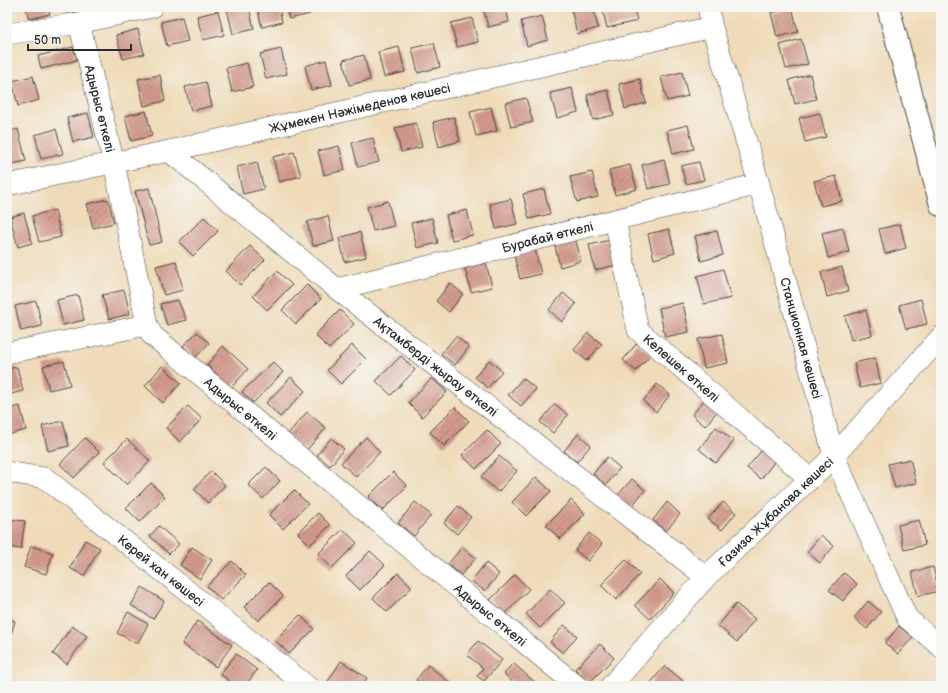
<svg xmlns="http://www.w3.org/2000/svg" width="948" height="693" font-family="'Balsamiq Sans',sans-serif">
<defs>
<pattern id="building-hatch" width="6" height="6" patternUnits="userSpaceOnUse"><rect width="6" height="6" fill="#d39a8c"/><path d="M-1 1l2-2M0 6l6-6M5 7l2-2" fill="none" stroke="#ab7e73"/></pattern>
</defs>
<rect width="100%" height="100%" fill="#f6f6f2"/>
<filter id="ink" filterUnits="userSpaceOnUse"><feTurbulence type="fractalNoise" baseFrequency=".025" numOctaves="2"/><feDisplacementMap in="SourceGraphic" scale="8" xChannelSelector="R" yChannelSelector="G"/><feConvolveMatrix kernelMatrix="1 2 1 2 8 2 1 2 1" color-interpolation-filters="sRGB"/></filter>
<filter id="wash" filterUnits="userSpaceOnUse"><feTurbulence type="fractalNoise" baseFrequency=".012" numOctaves="4" result="noise"/><feDisplacementMap in="SourceGraphic" scale="16" xChannelSelector="R" yChannelSelector="G"/><feGaussianBlur stdDeviation="0.9" result="paint"/><feColorMatrix in="noise" values="0 0 0 0 0 0 0 0 0 0 0 0 0 0 0 0 0 1.4 0 .05"/><feComposite in="paint" operator="in"/></filter>
<g filter="url(#wash)">
<rect width="100%" height="100%" fill="#efdbb9"/>
<g id="blocks">
<!-- building -->
<path fill="url(#building-hatch)" d="M26,7H48L50,14L29,19Z
M66,7H88V9L67,14Z
M237,7H249L254,29L233,34L227,9Z
M257,7H279L282,22L262,27Z
M286,7H308L310,14L289,19Z
M483,7H506L509,22L488,27Z
M580,7H593L598,28L577,34L571,9Z
M602,7H634L637,21L607,28Z
M792,7L798,32L777,37L771,13Z
M218,11L224,35L203,40L197,16Z
M542,16L548,40L527,46L521,21Z
M182,17L188,41L167,46L161,22Z
M472,18L478,42L457,47L451,23Z
M138,29L144,54L123,59L116,35Z
M801,39L808,64L786,69L780,45Z
M434,43L440,67L418,73L412,48Z
M73,47L77,60L41,69L38,56Z
M399,47L405,72L384,77L378,52Z
M281,49L287,74L266,79L260,54Z
M364,55L370,80L349,85L343,60Z
M326,60L332,85L311,90L305,66Z
M247,63L253,87L232,92L226,68Z
M682,72L688,96L667,101L661,77Z
M810,74L816,99L795,104L789,80Z
M160,75L165,101L144,106L138,79Z
M33,76L39,100L18,106L12,81Z
M640,79L646,103L625,109L619,84Z
M206,82L212,106L191,111L185,87Z
M572,88L578,112L557,118L550,93Z
M608,90L614,115L593,120L587,95Z
M526,98L533,122L511,127L505,103Z
M491,107L497,131L476,136L470,112Z
M146,111L152,136L131,141L125,116Z
M88,113L94,137L73,142L67,118Z
M820,113L826,137L805,142L799,118Z
M454,117L460,141L439,147L433,122Z
M416,123L422,147L401,152L395,128Z
M688,125L694,149L673,154L667,130Z
M18,129L26,161L7,165V132Z
M56,129L63,154L41,159L35,135Z
M373,138L379,162L358,167L352,143Z
M339,146L345,170L324,175L318,151Z
M294,152L301,176L279,182L273,157Z
M664,159L670,184L648,189L642,165Z
M257,162L264,189L243,194L237,167Z
M699,162L704,180L686,184L681,166Z
M630,165L637,189L615,195L609,170Z
M592,172L598,197L577,202L570,177Z
M836,176L842,201L821,206L814,181Z
M149,188L162,242L149,245L135,191Z
M544,189L550,214L529,219L523,194Z
M108,199L114,223L93,228L87,204Z
M511,199L517,224L496,229L490,204Z
M388,201L394,226L373,231L367,207Z
M55,210L61,237L39,242L32,216Z
M467,210L473,235L452,240L446,215Z
M24,213L32,243L18,247L10,217Z
M328,216L334,241L313,246L307,222Z
M204,217L218,231L193,256L179,242Z
M432,218L438,243L417,248L411,223Z
M900,224L906,248L885,254L879,229Z
M843,228L849,252L828,258L822,233Z
M669,229L675,253L654,259L648,234Z
M717,231L723,255L701,261L695,236Z
M360,232L366,257L345,262L339,238Z
M575,237L581,261L560,267L554,242Z
M610,240L616,265L595,270L589,245Z
M250,246L265,260L240,285L226,271Z
M535,249L541,274L520,279L514,255Z
M176,261L183,290L164,295L156,266Z
M486,263L492,287L471,292L465,268Z
M842,267L848,291L827,297L821,272Z
M723,269L731,298L704,304L697,276Z
M277,271L292,285L267,310L253,296Z
M450,283L463,294L449,312L436,301Z
M307,285L321,299L296,324L282,310Z
M124,290L130,314L109,319L102,295Z
M563,293L576,304L562,322L549,310Z
M78,295L84,320L63,325L57,300Z
M921,299L927,324L906,329L899,305Z
M178,300L186,320L167,325L160,304Z
M36,301L42,326L21,331L15,306Z
M683,303L689,332L665,337L659,308Z
M340,310L354,324L329,349L315,335Z
M866,310L872,335L851,340L845,316Z
M197,332L209,343L195,358L183,346Z
M588,333L602,344L587,361L574,350Z
M722,334L728,363L704,368L698,339Z
M456,336L469,347L455,365L441,354Z
M637,343L651,354L636,371L623,360Z
M352,345L366,359L341,384L327,370Z
M223,346L248,369L231,388L207,365Z
M401,356L415,370L391,395L376,381Z
M875,358L881,383L860,388L854,363Z
M489,360L502,371L488,388L475,377Z
M64,361L70,385L49,390L43,366Z
M273,362L283,372L253,403L242,392Z
M162,366L181,383L163,403L145,386Z
M17,367L23,391L7,395V369Z
M291,377L305,391L280,417L266,403Z
M432,378L447,392L422,417L408,403Z
M523,378L536,389L521,406L508,395Z
M657,384L670,395L656,412L643,401Z
M706,398L719,409L705,426L692,415Z
M555,404L568,415L553,433L540,422Z
M20,406L26,430L7,435V409Z
M188,406L202,419L180,442L166,428Z
M455,407L469,421L444,446L430,432Z
M307,412L326,428L306,451L287,435Z
M63,421L69,446L48,451L42,426Z
M716,427L734,441L716,463L699,449Z
M487,430L501,444L476,469L462,455Z
M578,434L591,445L577,462L564,451Z
M366,437L380,452L356,477L341,463Z
M85,438L99,452L74,478L60,464Z
M331,438L344,449L330,466L317,455Z
M127,439L150,461L127,485L104,462Z
M762,450L775,461L761,479L747,468Z
M499,456L517,471L498,492L481,477Z
M607,457L620,468L606,485L593,474Z
M910,459L916,483L895,488L888,464Z
M266,467L280,481L263,499L248,485Z
M211,471L225,485L208,503L194,489Z
M393,472L407,486L382,511L368,497Z
M536,477L551,491L526,516L512,502Z
M632,479L645,490L631,507L617,496Z
M151,483L165,497L140,522L126,508Z
M294,490L308,504L283,529L269,515Z
M571,500L585,514L560,539L546,525Z
M415,502L431,515L414,536L398,523Z
M667,502L680,514L666,531L653,520Z
M723,502L736,513L722,530L708,519Z
M458,506L471,517L457,534L444,523Z
M318,513L330,525L310,545L298,533Z
M7,519L25,521L21,549L7,547Z
M919,520L925,545L904,550L898,525Z
M159,526L179,544L169,554L150,536Z
M343,529L357,543L332,568L318,554Z
M589,533L602,544L588,561L575,550Z
M821,535L834,546L820,563L807,552Z
M85,540L100,548L84,576L70,568Z
M31,546L53,553L46,574L24,567Z
M192,547L212,560L200,579L180,565Z
M462,547L476,558L461,575L448,564Z
M370,551L385,565L360,590L346,576Z
M626,560L640,574L616,600L601,585Z
M232,561L246,575L221,600L207,586Z
M486,563L499,574L485,591L471,581Z
M933,567L939,591L918,596L912,572Z
M398,573L412,587L387,612L373,598Z
M844,573L857,584L843,601L829,590Z
M515,575L529,589L505,614L490,600Z
M660,579L674,593L650,619L635,605Z
M269,582L283,596L258,621L244,607Z
M142,587L164,601L153,619L131,605Z
M550,589L565,603L540,628L526,614Z
M868,601L881,612L867,629L854,618Z
M736,604L755,619L737,642L718,626Z
M128,612L148,624L137,644L117,633Z
M300,615L314,629L289,654L275,640Z
M7,619L15,621L7,647Z
M197,621L232,645L216,667L182,644Z
M564,625L577,636L563,653L550,642Z
M72,626L87,636L67,664L53,654Z
M899,626L913,637L898,654L885,643Z
M478,641L502,660L484,681L477,676L483,668L467,655Z
M600,644L614,658L589,683L575,669Z
M236,654L257,670L245,686H236L220,674Z
M341,661L367,678L362,686H325Z
M513,663L539,686H517L504,674Z
M428,665L454,686H424L416,680Z
M665,666L683,681L679,686H648Z"/>
</g>
</g>
<g filter="url(#ink)">
<use href="#blocks" fill-opacity="0" stroke="#484540" stroke-width="1"/>
<g fill="none" stroke-linecap="round" stroke-linejoin="round">
<!-- minor casing -->
<g stroke="#484540" stroke-width="22">
<g id="minor">
<path id="s1" d="M708,7L712,27L759,184L834,456L907,618L934,641L941,647"/>
<path id="s2" d="M79,23L114,163L147,325L152,335L577,686"/>
<path d="M7,34L79,23L152,7"/>
<path id="s3" d="M169,151L337,289L706,577"/>
<path id="s4" d="M7,185L169,151L712,27"/>
<path id="s5" d="M615,220L638,330L810,479"/>
<path id="s6" d="M337,289L759,184"/>
<path d="M7,353L147,325"/>
<path id="s7" d="M7,472L45,478L307,686"/>
<path id="s8" d="M611,686L706,577L834,456L941,337"/>
</g>
</g>
<!-- major casing -->
<g stroke="#484540" stroke-width="24">
<path id="major" d="M888,7L941,205"/>
</g>
<!-- minor -->
<use href="#minor" stroke="#fff" stroke-width="21"/>
<!-- major -->
<use href="#major" stroke="#fff" stroke-width="22"/>
</g>
</g>
<g text-anchor="middle" stroke-width="3" stroke-linejoin="round" paint-order="stroke">
<!-- street labels -->
<g font-size="13" fill="#2b2b2b" stroke="#f6f6f2">
<text dy="5" stroke="none"><textPath href="#s4" startOffset="361">Жұмекен Нәжімеденов көшесі</textPath></text>
<text dy="5" stroke="none"><textPath href="#s2" startOffset="88">Адырыс өткелі</textPath></text>
<text dy="5" stroke="none"><textPath href="#s6" startOffset="217">Бурабай өткелі</textPath></text>
<text dy="5" stroke="none"><textPath href="#s1" startOffset="344">Станционная көшесі</textPath></text>
<text dy="5" stroke="none"><textPath href="#s3" startOffset="343">Ақтамберді жырау өткелі</textPath></text>
<text dy="5" stroke="none"><textPath href="#s5" startOffset="170">Келешек өткелі</textPath></text>
<text dy="5" stroke="none"><textPath href="#s2" startOffset="436">Адырыс өткелі</textPath></text>
<text dy="5" stroke="none"><textPath href="#s8" startOffset="240">Ғазиза Жұбанова көшесі</textPath></text>
<text dy="5" stroke="none"><textPath href="#s7" startOffset="187">Керей хан көшесі</textPath></text>
<text dy="5" stroke="none"><textPath href="#s2" startOffset="760">Адырыс өткелі</textPath></text>
</g>
</g>
<!-- margin -->
<rect width="948" height="693" fill="none" stroke="#f6f6f2" stroke-width="24"/>
<!-- scale -->
<path d="M28 44v6h103v-6" fill="none" stroke="#2b2b2b" stroke-width="2"/>
<text x="34" y="44" font-size="12" fill="#2b2b2b" stroke="#f6f6f2" stroke-width="3" paint-order="stroke">50 m</text>
</svg>
